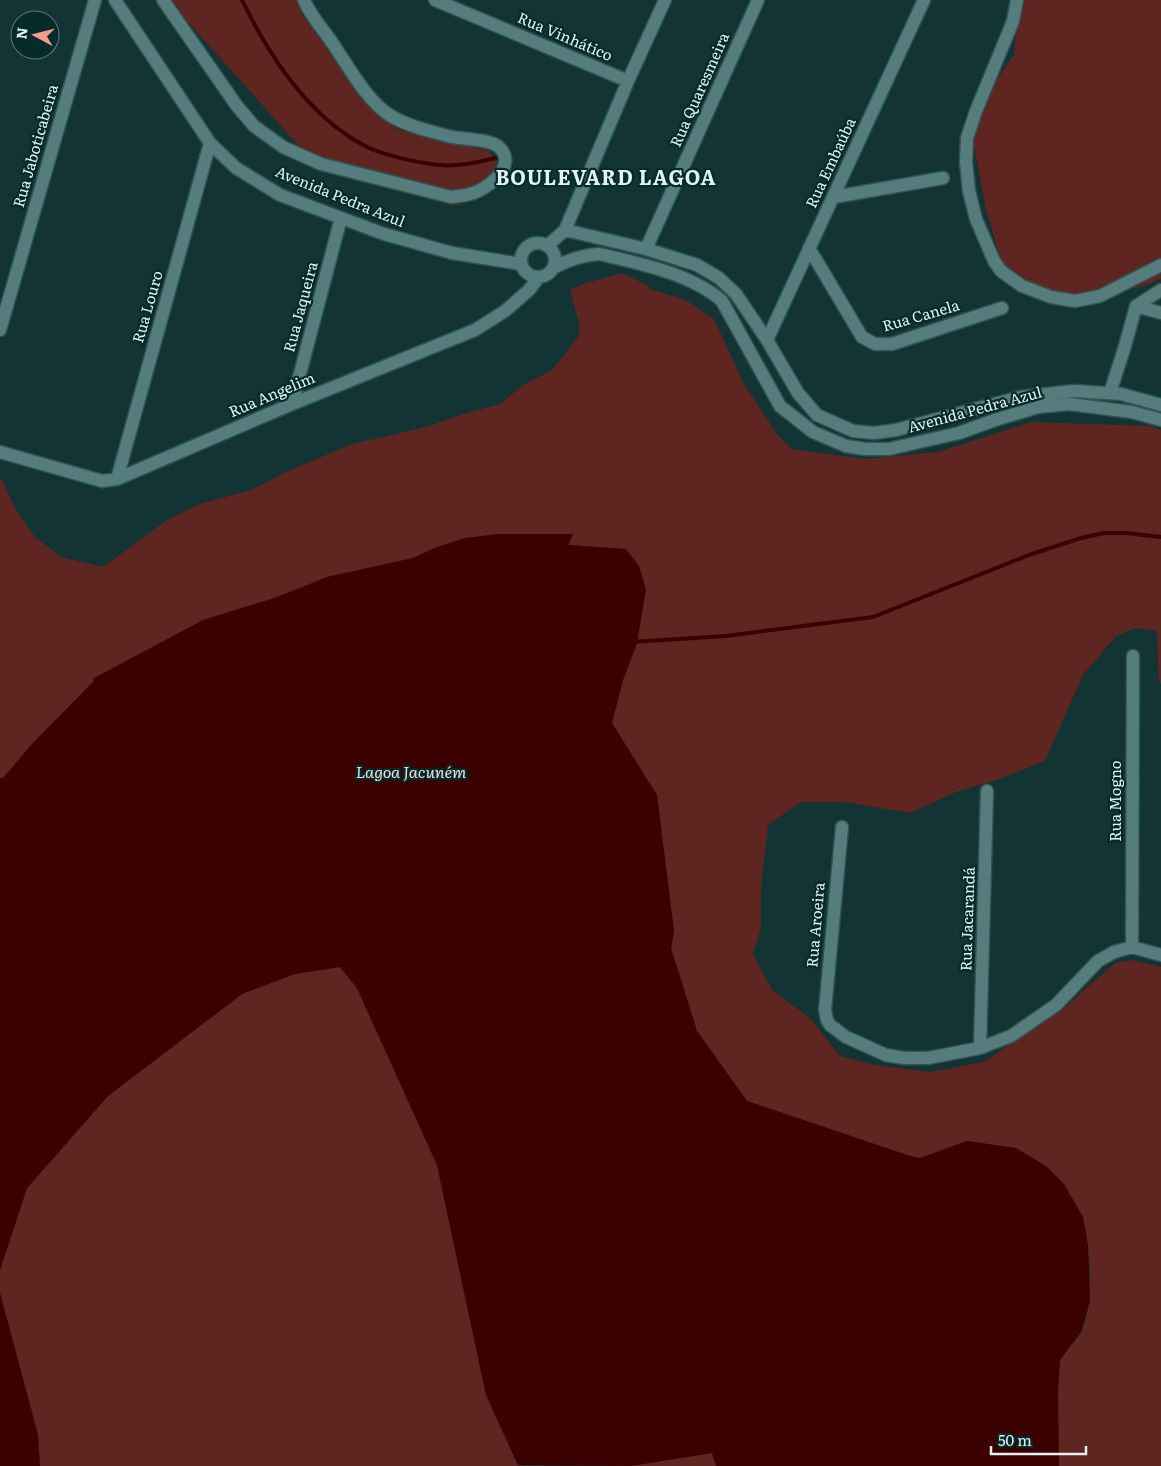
<svg xmlns="http://www.w3.org/2000/svg" width="1161" height="1466" font-family="Literata,serif">
<rect width="100%" height="100%" fill="#123434"/>
<!-- green -->
<path fill="#5e2521" d="M172,0H301L302,15L354,66L396,129L489,151L501,168L488,186L458,206L316,165L187,21Z
M1019,0H1161V279L1141,287L1071,298L1006,277L985,206L974,145L980,103L1014,55Z
M622,273L649,286L650,289L686,300L714,319L744,384L777,434L791,449L865,459L938,452L1031,422L1150,426L1161,430V684L1159,682L1157,631L1135,628L1116,636L1083,675L1045,761L1000,779L956,792L910,813L844,802H801L768,825L761,889V928L753,954L773,991L810,1018L840,1056L875,1065L930,1072L984,1062L1066,1006L1115,963L1133,960L1161,967V1466H1059C1058,1432 1054,1396 1060,1362C1062,1350 1077,1342 1082,1331C1096,1297 1089,1251 1083,1217L987,1145L967,1141L919,1158L910,1156L747,1101L697,1031L671,948L674,931L657,795L612,724L623,680L637,643L646,589L626,549L568,545L572,534H498L437,547L413,558L327,577L94,678L93,682L33,743L3,778H0V479L3,482L16,510L35,537L61,557L103,567L167,520L200,504L251,490L286,472L352,444L426,427L460,415L500,404L523,385L552,370L578,337L580,327L570,290L583,284Z
M340,967L357,988L437,1165L486,1395L518,1465L524,1466H40L38,1435L0,1293V1270L27,1188L108,1096L242,994L295,974Z
M712,1453L716,1466H631Z"/>
<!-- water -->
<path fill="#3b0000" d="M498,534H573L568,545L626,549L639,566L646,589L637,643L623,680L612,723L657,795L674,931L671,948L697,1031L747,1101L910,1156L920,1158L967,1141L1016,1148L1046,1166L1064,1184L1083,1217L1088,1246L1090,1301L1081,1332L1060,1360L1058,1393L1059,1466H716L712,1453L631,1466L518,1465L486,1395L437,1165L357,988L340,967L295,974L242,994L108,1096L27,1188L0,1270V778H3L33,743L93,682L94,678L203,620L277,597L327,577L413,558L437,547L465,538Z
M0,1293L38,1435L40,1466H0Z"/>
<g fill="none" stroke-linecap="round" stroke-linejoin="round">
<!-- stream -->
<path stroke="#3b0000" stroke-width="4" d="M242,0C269,56 308,116 365,146C382,155 419,163 439,165C459,167 479,162 499,157
M632,642L726,636L873,617L1029,555L1081,538L1104,533H1126L1161,537"/>
<!-- minor casing -->
<g stroke="#335252" stroke-width="15">
<path id="minor" d="M115,0L210,143L236,168L280,195L384,234L452,253L521,264
M163,0L237,106L254,126L283,147L321,164L451,197C457,196 464,196 470,194C486,190 518,167 500,148C490,138 462,140 448,136C429,131 408,126 391,116C367,102 347,64 331,41C322,28 310,15 304,0
M435,0L628,81
M1017,0L1013,21L976,111L967,138L966,162L969,191L976,219L994,261L1001,271L1022,286L1051,297L1075,301L1100,296L1161,265
M834,197L943,178
M565,230L646,249L697,265L719,278L736,294L767,340L798,393L817,415L853,431L874,433L896,430L1021,397L1073,391L1121,394L1161,405
M521 260a17 17 0 1 1 34 0a17 17 0 1 1-34 0Z
M547,246L565,230L628,81L665,0
M809,248L862,337L875,344H892L1002,308
M646,249L758,0
M553,268C568,260 581,255 599,254C638,263 692,274 722,301L780,406L813,432L846,446L865,449H889L959,433L995,420L1038,407L1069,404L1132,412L1161,420
M1136,306L1161,313
M0,330L95,0
M767,340L924,0
M1110,393L1125,346L1136,306L1161,290
M292,404L341,218
M0,452L102,481L117,479L292,404L475,330L505,311L529,290L539,277
M117,479L210,143
M842,827L825,1010L827,1020L830,1025L846,1037L886,1055L904,1058H928L980,1048L1011,1036L1056,1005L1098,961L1114,952L1132,947L1161,955
M1132,947L1133,656
M980,1048L987,791"/>
</g>
<!-- minor -->
<use href="#minor" stroke="#567d7d" stroke-width="12"/>
</g>
<g text-anchor="middle" stroke-width="4.5" stroke-linejoin="round" paint-order="stroke">
<!-- street labels -->
<g font-size="15" fill="#e0f2f2" stroke="#062a2a">
<text transform="translate(565 37) rotate(23)" y="5">Rua Vinhático</text>
<text transform="translate(700 90) rotate(-66)" y="5">Rua Quaresmeira</text>
<text transform="translate(36 146) rotate(-74)" y="5">Rua Jaboticabeira</text>
<text transform="translate(831 163) rotate(-65)" y="5">Rua Embaúba</text>
<text transform="translate(340 197) rotate(22)" y="5">Avenida Pedra Azul</text>
<text transform="translate(148 307) rotate(-74)" y="5">Rua Louro</text>
<text transform="translate(301 307) rotate(-75)" y="5">Rua Jaqueira</text>
<text transform="translate(921 316) rotate(-16)" y="5">Rua Canela</text>
<text transform="translate(272 395) rotate(-23)" y="5">Rua Angelim</text>
<text transform="translate(975 410) rotate(-15)" y="5">Avenida Pedra Azul</text>
<text transform="translate(1116 801) rotate(-90)" y="5">Rua Mogno</text>
<text transform="translate(968 919) rotate(-88)" y="5">Rua Jacarandá</text>
<text transform="translate(816 925) rotate(-85)" y="5">Rua Aroeira</text>
</g>
<!-- water labels -->
<g font-size="16" font-style="italic" fill="#f3ddda" stroke="#062a2a">
<text x="411" y="778">Lagoa Jacuném</text>
</g>
<!-- district labels -->
<g font-size="20" font-weight="bold" letter-spacing="1" fill="#e0f2f2" stroke="#062a2a">
<text x="606" y="185">BOULEVARD LAGOA</text>
</g>
</g>
<!-- north arrow -->
<g transform="translate(35 35) rotate(277)"><circle r="24" fill="#062a2a" stroke="#5d7a7a"/>
<path d="M0-4L9 19L0 12L-9 19Z" fill="#f59c92"/>
<text y="-8" font-size="14" font-weight="bold" text-anchor="middle" fill="#e0f2f2">N</text>
</g>
<!-- scale -->
<path d="M991 1446v8h95v-8" fill="none" stroke="#e0f2f2" stroke-width="2.5"/>
<text x="998" y="1446" font-size="15" fill="#e0f2f2" stroke="#062a2a" stroke-width="4" paint-order="stroke">50 m</text>
</svg>
